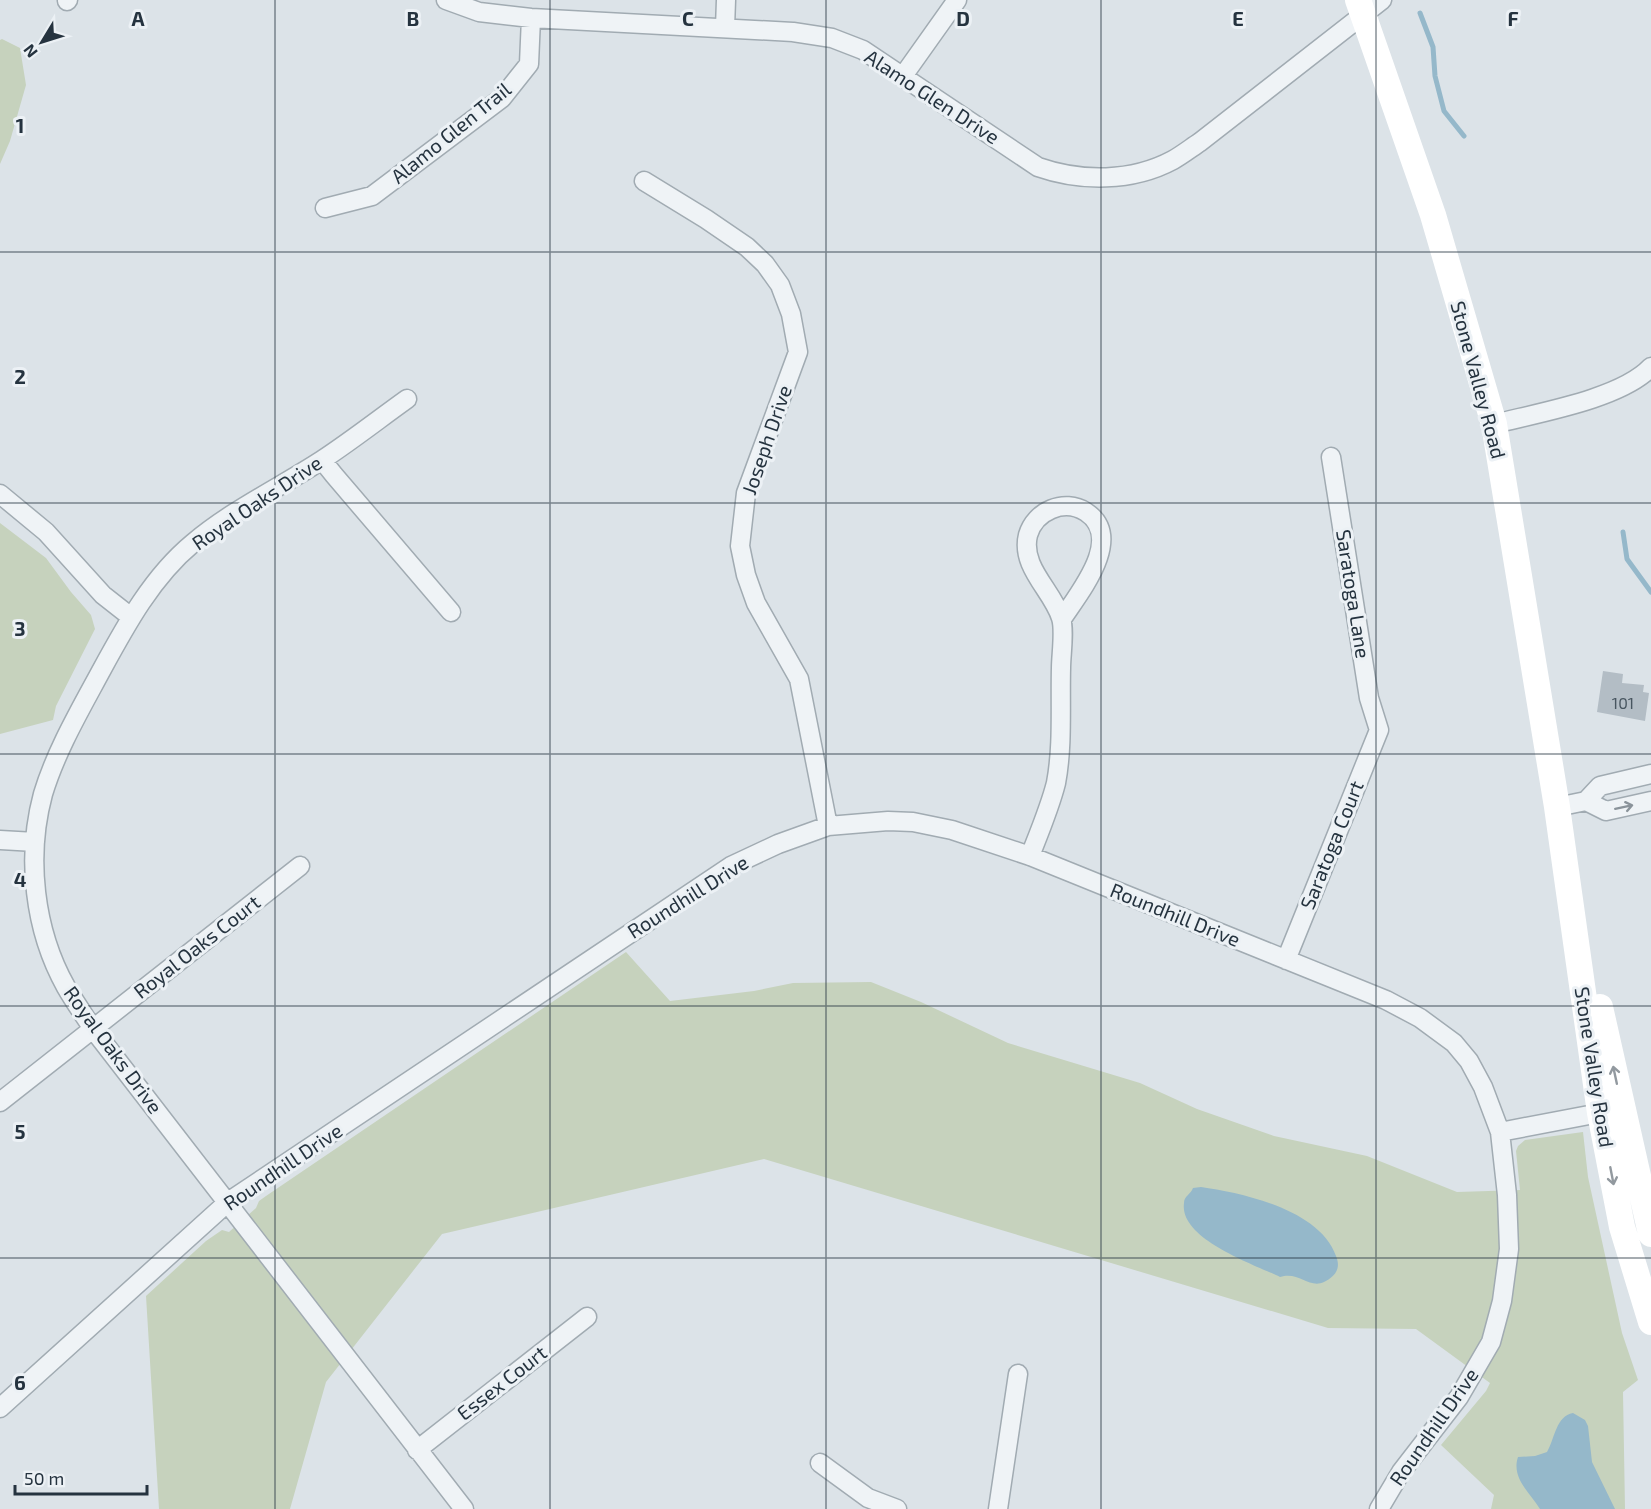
<svg xmlns="http://www.w3.org/2000/svg" width="1651" height="1509" font-family="'Exo 2',sans-serif">
<rect width="100%" height="100%" fill="#dce3e8"/>
<!-- green -->
<path fill="#c6d2bd" d="M2,39L20,48L26,85L10,141L0,164V40Z
M0,523L46,558L71,592L91,615L95,629L56,706L53,720L0,734Z
M626,952L670,1001L754,991L793,983L871,982L921,1002L1008,1043L1140,1083L1197,1109L1274,1136L1367,1156L1457,1192L1520,1190L1516,1151L1518,1146L1525,1140L1583,1132L1588,1177L1622,1333L1638,1380L1623,1392L1625,1509H1491L1494,1495L1441,1445L1486,1391L1490,1383L1416,1329L1328,1328L764,1159L442,1234L326,1382L290,1509H159L146,1296L206,1241L222,1230L229,1232L256,1208L259,1201L266,1196Z"/>
<!-- water -->
<path fill="#95b8ca" d="M1201,1187C1243,1193 1320,1210 1336,1256C1341,1268 1336,1276 1324,1282C1309,1289 1299,1271 1280,1277C1254,1264 1179,1239 1184,1203C1184,1196 1191,1194 1193,1188Z
M1573,1413L1585,1420L1588,1426L1592,1462L1615,1509H1540C1530,1493 1511,1478 1518,1457L1535,1456L1547,1452C1555,1438 1556,1416 1573,1413Z"/>
<g fill="none" stroke-linecap="round" stroke-linejoin="round">
<!-- stream -->
<path stroke="#95b8ca" stroke-width="5" d="M1420,13L1433,47L1435,76L1444,111L1464,136
M1623,532L1627,559L1651,592"/>
</g>
<!-- building -->
<path fill="#b3bdc5" d="M1603,671L1623,674L1622,683L1644,685L1643,692L1649,693L1645,721L1597,712Z"/>
<g fill="none" stroke-linecap="round" stroke-linejoin="round">
<!-- street casing -->
<g stroke="#a1abb2" stroke-width="21">
<path id="street" d="M446,0L479,12L531,18L793,32L832,38L863,50L1038,167C1081,182 1132,182 1173,160C1182,155 1191,148 1200,142L1382,0
M67,1L68,0
M725,28L726,0
M903,76L957,0
M644,181L706,219L747,247L765,264L780,285L791,314L798,352L746,493L740,546L746,575L756,603L799,679L828,826
M325,208L372,196L502,98L529,64L531,18
M407,399C379,419 351,441 322,460C279,488 232,510 193,543C152,577 126,625 101,671C80,710 56,751 43,794C26,857 34,930 66,987C74,1001 84,1015 93,1029L464,1509
M1494,424C1537,413 1621,399 1651,367
M322,460L334,475L451,612
M0,494L46,532L103,595L131,617
M1586,801L1600,786L1651,774
M1557,807L1586,801L1606,811L1651,801
M0,840L35,842
M1030,856C1039,833 1050,807 1056,783C1063,746 1060,706 1061,668C1061,655 1065,630 1061,618C1053,591 1020,567 1028,535C1035,511 1064,498 1086,512C1125,538 1079,593 1062,619
M1286,960L1379,730L1369,698L1331,457
M0,1102L300,866
M1500,1132L1610,1111
M0,1408L228,1202L731,866L778,844L828,826L888,821L913,822L952,830L1030,856L1386,1000L1420,1018L1454,1043L1469,1061L1483,1087L1500,1132L1507,1195L1509,1249L1502,1301L1491,1342L1459,1397L1401,1472L1379,1509
M417,1450L587,1317
M820,1463L868,1498L897,1509
M998,1509L1018,1374"/>
</g>
<!-- street -->
<use href="#street" stroke="#eff3f6" stroke-width="18"/>
<!-- secondary -->
<path stroke="#fff" stroke-width="26" d="M1358,0L1433,215L1494,424L1557,807L1600,1113L1622,1227L1651,1322
M1600,1007L1651,1234"/>
</g>
<!-- one-way arrows -->
<defs><path id="oneway-shaft" d="M-6 0H5M1.5-3L5.5 0L1.5 3" fill="none" stroke-width="1.6" stroke-linecap="round" stroke-linejoin="round" transform="scale(1.5)"/></defs>
<use stroke="#8a939a" href="#oneway-shaft" transform="translate(1624 807) rotate(-12)"/>
<g stroke="#92999f">
<use href="#oneway-shaft" transform="translate(1615 1075) rotate(-102)"/>
<use href="#oneway-shaft" transform="translate(1612 1176) rotate(79)"/>
</g>
<!-- grid -->
<path fill="none" stroke="#25333f" stroke-width="1.5" stroke-opacity="0.55" d="M275,0V1509M550,0V1509M826,0V1509M1101,0V1509M1376,0V1509M0,252H1651M0,503H1651M0,754H1651M0,1006H1651M0,1258H1651"/>
<g text-anchor="middle" stroke-width="6" stroke-linejoin="round" paint-order="stroke">
<!-- number labels -->
<g font-size="16" fill="#485660">
<text x="1623" y="709">101</text>
</g>
<!-- street labels -->
<g font-size="20" fill="#25333f" stroke="#ecf1f5">
<text transform="translate(932 97) rotate(33)" y="7">Alamo Glen Drive</text>
<text transform="translate(451 133) rotate(-39)" y="7">Alamo Glen Trail</text>
<text transform="translate(1478 380) rotate(75)" y="7">Stone Valley Road</text>
<text transform="translate(767 440) rotate(-71)" y="7">Joseph Drive</text>
<text transform="translate(257 503) rotate(-34)" y="7">Royal Oaks Drive</text>
<text transform="translate(1353 594) rotate(81)" y="7">Saratoga Lane</text>
<text transform="translate(1332 845) rotate(-68)" y="7">Saratoga Court</text>
<text transform="translate(688 897) rotate(-32)" y="7">Roundhill Drive</text>
<text transform="translate(1175 915) rotate(22)" y="7">Roundhill Drive</text>
<text transform="translate(197 947) rotate(-38)" y="7">Royal Oaks Court</text>
<text transform="translate(113 1050) rotate(54)" y="7">Royal Oaks Drive</text>
<text transform="translate(1594 1067) rotate(81)" y="7">Stone Valley Road</text>
<text transform="translate(283 1167) rotate(-34)" y="7">Roundhill Drive</text>
<text transform="translate(502 1383) rotate(-38)" y="7">Essex Court</text>
<text transform="translate(1434 1427) rotate(-55)" y="7">Roundhill Drive</text>
</g>
</g>
<g font-size="20" text-anchor="middle" font-weight="bold" fill="#25333f" stroke="#ecf1f5" stroke-width="6" stroke-linejoin="round" paint-order="stroke">
<text x="138" y="26">A</text>
<text x="413" y="26">B</text>
<text x="688" y="26">C</text>
<text x="963" y="26">D</text>
<text x="1238" y="26">E</text>
<text x="1513" y="26">F</text>
<text x="20" y="133">1</text>
<text x="20" y="384">2</text>
<text x="20" y="636">3</text>
<text x="20" y="887">4</text>
<text x="20" y="1139">5</text>
<text x="20" y="1390">6</text>
</g>
<!-- north arrow -->
<g transform="translate(42 42) rotate(232)" stroke="#ecf1f5" stroke-width="4.5" paint-order="stroke">
<path d="M0-4.5L10 22L0 15L-10 22Z" fill="#25333f"/>
<text y="-9" font-size="16" font-weight="bold" text-anchor="middle" fill="#25333f">N</text>
</g>
<!-- scale -->
<path d="M15 1485v9h132v-9" fill="none" stroke="#25333f" stroke-width="3"/>
<text x="24" y="1485" font-size="18" fill="#25333f" stroke="#ecf1f5" stroke-width="4.5" paint-order="stroke">50 m</text>
</svg>
